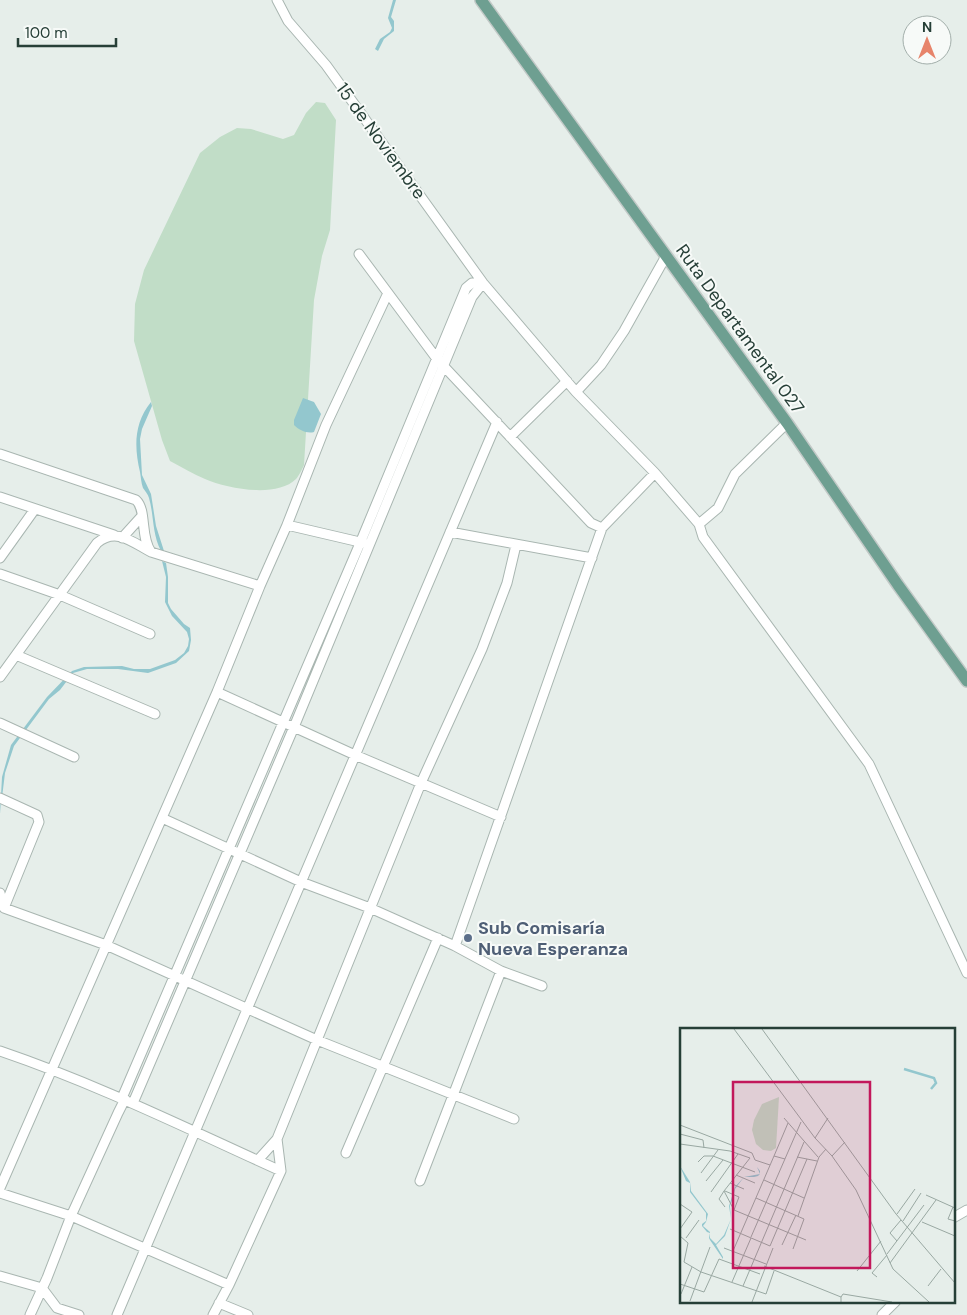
<svg xmlns="http://www.w3.org/2000/svg" width="967" height="1315" font-family="'DM Sans',sans-serif">
<rect width="100%" height="100%" fill="#e6eeea"/>
<!-- green -->
<path fill="#c1ddc7" d="M316,102L325,103L336,120L330,230L322,256L314,300L304,465C302,469 299,476 296,479C277,498 228,489 205,479C193,474 182,467 170,461L162,440L134,341L135,304L144,270L200,153L220,137L237,128L251,129L283,139L294,135L306,113Z"/>
<!-- water -->
<path fill="#93c7ce" d="M393,0H396L391,17L394,21V31L384,39L378,51L375,49L380,39L390,32L392,28L388,18Z
M303,398L314,402L321,414L314,432C307,434 299,430 294,425V420Z
M151,402L152,406L142,429L140,439L142,475L151,494L156,526L164,551H161C152,534 154,515 149,498C148,494 145,491 143,488C141,483 141,477 140,472C134,447 134,423 151,402Z
M162,561L166,563L168,577V603L171,609L184,624L190,628L191,640L189,651L176,663L148,673L118,669H87L73,673L60,690L49,699L14,746L5,773L0,814L2,777L11,745L47,697L72,671L84,667L122,666L134,669H150L175,660L184,653L188,646L189,639L187,632L172,616L165,602L166,577Z"/>
<g fill="none" stroke-linecap="round" stroke-linejoin="round">
<!-- minor casing -->
<g stroke="#a9b6b1" stroke-width="11">
<path id="minor" d="M277,0L288,21L326,65L483,283L576,392L601,365L624,331L666,256
M359,254L437,359L591,523L602,528
M576,392L655,473L699,524L718,508L735,474L787,423
M510,437L567,381
M0,454L136,500C147,510 140,537 151,552L260,586
M0,497L114,535
M699,524L703,537L869,764L967,973
M287,525L326,425L388,293
M450,532L592,558
M122,538L141,517
M0,558L35,509
M0,574L60,595L150,634
M16,655L155,714
M0,677L97,543C116,527 132,542 151,552
M217,692L355,755L501,817
M0,723L74,757
M0,798L37,815L39,822L4,908
M162,818L301,882L370,908L455,946L501,971L420,1181
M0,893L4,908L106,945L317,1040L514,1119
M455,946L602,528L655,473
M501,971L542,986
M0,1051C97,1084 188,1129 281,1171L277,1139
M122,1098L361,541L466,288L472,283H483
M133,1103L294,727L472,297L483,283
M346,1153L438,938
M258,1160L277,1139L421,783L482,649L507,583L516,545
M0,1188L217,692L260,586L287,525L364,543
M0,1193L71,1216L229,1285
M953,1218L967,1210
M0,1276L42,1288L57,1308L79,1315
M219,1303L248,1315
M30,1315L47,1278L71,1216L118,1113L125,1099
M117,1315L497,422
M213,1315L229,1285L281,1171
M882,1315L896,1301"/>
</g>
<!-- major casing -->
<g stroke="#c2c9c7" stroke-width="14">
<path id="major" d="M481,0L787,423L898,585L967,681"/>
</g>
<!-- minor -->
<use href="#minor" stroke="#fff" stroke-width="9"/>
<!-- major -->
<use href="#major" stroke="#6e9f91" stroke-width="11"/>
</g>
<!-- markers -->
<circle fill="#5c6f8a" stroke="#f7faf8" stroke-width="2" cx="468" cy="938" r="5"/>
<g text-anchor="middle" stroke-width="4" stroke-linejoin="round" paint-order="stroke">
<!-- street labels -->
<g font-size="18" fill="#263f37" stroke="#f7faf8">
<text transform="translate(381 141) rotate(54)" y="6">15 de Noviembre</text>
<text transform="translate(740 329) rotate(54)" y="6">Ruta Departamental 027</text>
</g>
<!-- service labels -->
<g font-size="18" font-weight="bold" fill="#4e5e75" stroke="#f7faf8" text-anchor="start">
<text x="478" y="934">Sub Comisaría<tspan x="478" dy="21">Nueva Esperanza</tspan></text>
</g>
</g>
<!-- overview -->
<g transform="translate(680 1028)">
<rect width="275" height="275" fill="#e6eeea"/>
<path d="M99,69L96,120L91,123L83,122L76,116L72,102L74,92L82,76Z" fill="#c1ddc7"/>
<path d="M77,134V139L80,143V146L78,148L74,149H64L55,161L53,170L50,178L51,191L45,208L36,217L43,229V231L30,212L29,210L30,205L27,204L22,198V196L26,193V185L10,164V155L6,153L0,138L10,154L11,163L28,186L26,194L23,198L30,204V210L36,216L44,207L51,191L49,178L55,159L64,149L80,146L77,139Z" fill="#93c7ce"/>
<path fill="none" stroke="#93c7ce" stroke-width="2.5" d="M224,41L254,50L256,55L251,61"/>
<path fill="none" stroke="#99a8a2" stroke-width="1" d="M54,1L135,110L148,90M82,1L216,186L275,255M104,90L138,129M0,97L72,125L75,132L90,137M0,106L23,112L24,120M135,110L152,128L165,114M0,116L50,123L70,130M94,128L108,95M152,128L176,162L213,241L249,274M117,129L137,133M18,134L24,128H33L75,144M21,145L38,122M56,147L75,155M84,152L124,170M26,153L43,132M50,155L64,161M44,163L54,182L126,212M44,163L70,130M44,163L39,171L45,179M45,163L59,169L54,182M31,164L58,126M246,167L275,180M76,170L124,191L113,221M0,176L12,184L0,201M273,179L268,191L275,193M217,186L235,161M118,188L139,129L146,121M223,193L241,165M242,194L275,208M50,201L90,218M0,208L8,215L4,234L21,244L86,266L94,243M71,209L121,94M6,210L19,192M217,213L210,205L221,192M102,217L116,187M90,218L127,131M44,220L86,236M53,223L94,128L105,131M207,226L244,177M210,235L256,172M84,238L161,269V274M177,243L201,213M197,249L192,245L207,227M52,254L71,210M0,256L24,264L39,231L80,246M63,258L124,114M248,258L261,241M1,266L12,239M161,269L163,266L212,274M10,273L30,219M72,274L93,220"/>
<path fill="#c2185b" fill-opacity="0.15" stroke="#c2185b" stroke-width="2.5" d="M53,54H190V240H53Z"/>
<rect width="275" height="275" fill="none" stroke="#263f37" stroke-width="2.5"/>
</g>
<!-- north arrow -->
<g transform="translate(927 40)"><circle r="24" fill="#f7faf8" stroke="#a3afab"/>
<path d="M0-4L9 19L0 12L-9 19Z" fill="#e7846b"/>
<text y="-8" font-size="14" font-weight="bold" text-anchor="middle" fill="#263f37">N</text>
</g>
<!-- scale -->
<path d="M18 38v8h98v-8" fill="none" stroke="#263f37" stroke-width="2.5"/>
<text x="25" y="38" font-size="15" fill="#263f37" stroke="#f7faf8" stroke-width="4" paint-order="stroke">100 m</text>
</svg>
